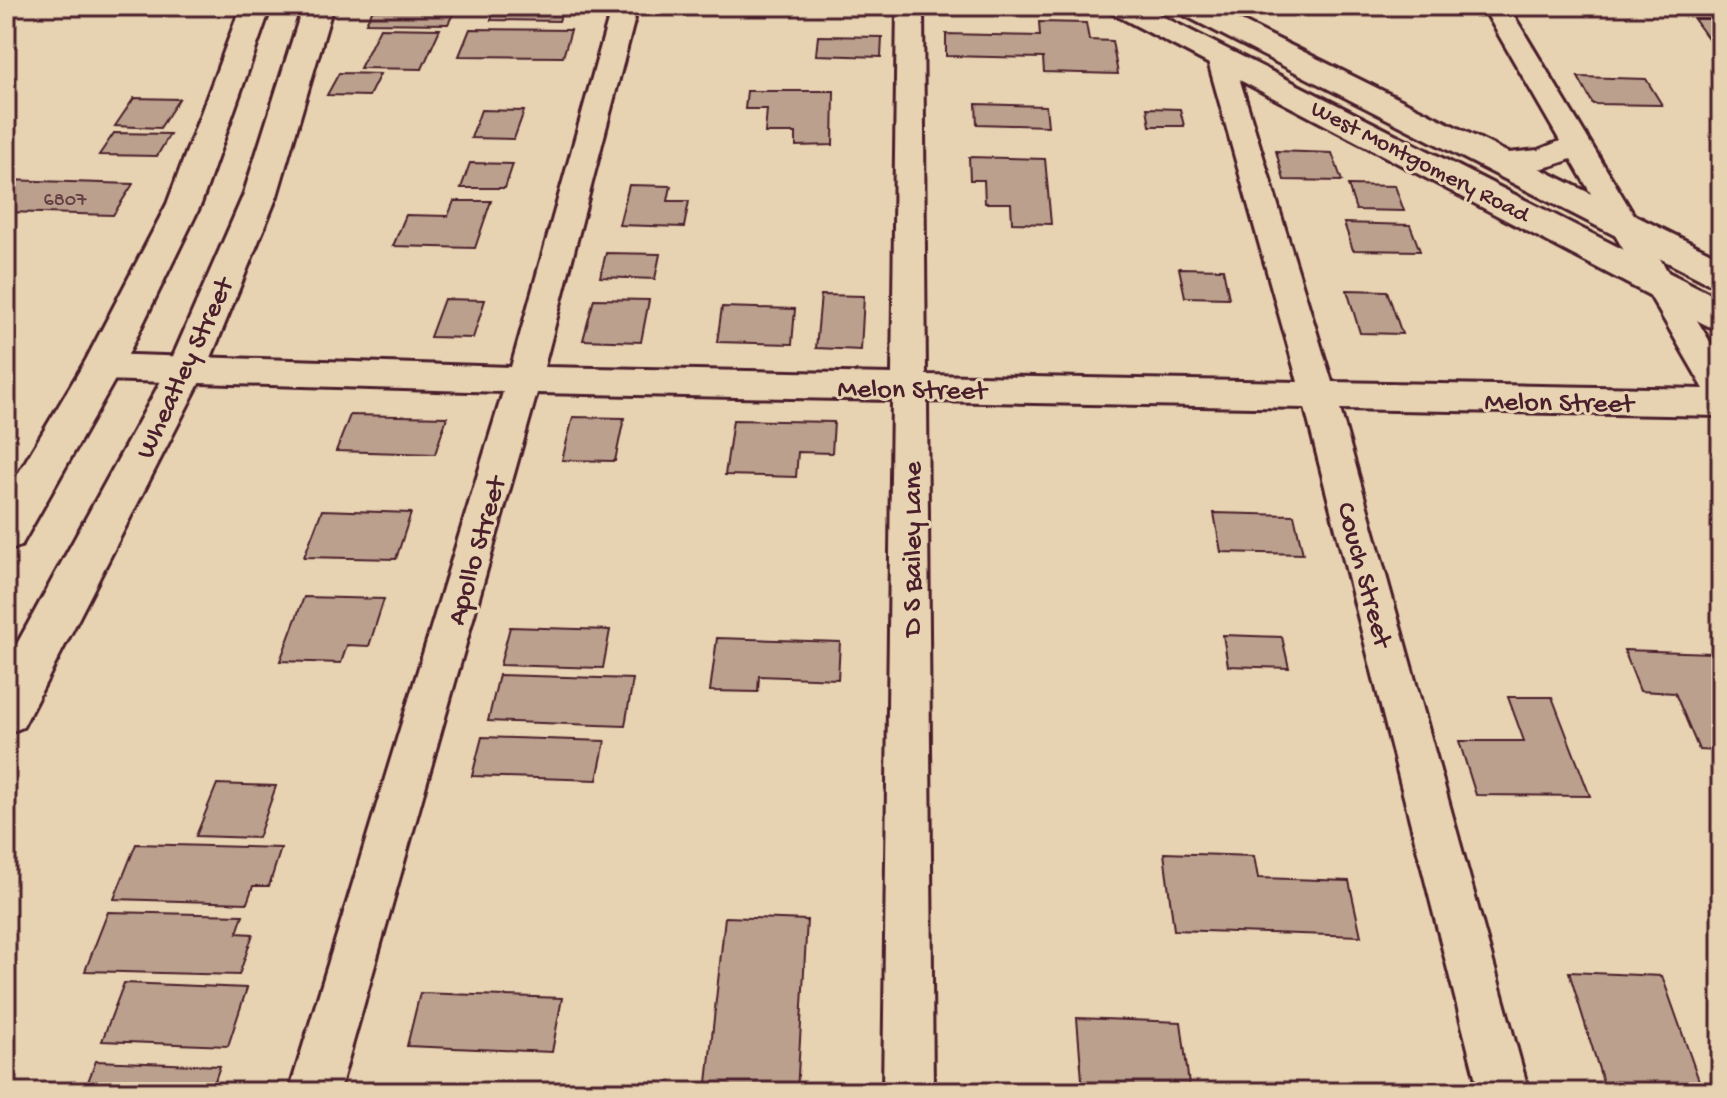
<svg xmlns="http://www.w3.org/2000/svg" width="1727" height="1098" font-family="'Gochi Hand',sans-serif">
<rect width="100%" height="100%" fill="#e7d3b2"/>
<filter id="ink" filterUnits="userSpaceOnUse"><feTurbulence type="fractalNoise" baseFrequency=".0125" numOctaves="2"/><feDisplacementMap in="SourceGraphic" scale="16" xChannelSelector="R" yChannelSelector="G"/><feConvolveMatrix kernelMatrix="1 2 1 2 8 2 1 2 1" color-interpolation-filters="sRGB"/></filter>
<g filter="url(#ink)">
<!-- building -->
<path fill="#bba18d" stroke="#4a1f2b" stroke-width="2" d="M496,6H564L559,21L491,20Z
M373,9L455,10L448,24L366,23Z
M1694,19H1721V42L1710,41Z
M1039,22L1086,23L1089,40L1112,41L1118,74L1044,72L1043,58L946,56V34L1040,36Z
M380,28L440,29L422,69L360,68Z
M470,29L571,30L563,57L459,56Z
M818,36L882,37L881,57L816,55Z
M339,73L380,74L369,96L327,95Z
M1578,77L1646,79L1662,105L1593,104Z
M747,91H834L833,145L796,146V133H765L767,109H745Z
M134,98L179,99L160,128L115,126Z
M976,104L1046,106L1048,126L977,124Z
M1147,108L1180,109L1184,126H1150Z
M481,110L524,111L514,139L471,138Z
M114,133L170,134L157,156L99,155Z
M1276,151L1332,153L1342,181L1284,180Z
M969,157L1045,159L1051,224L1012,223L1011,203H985L984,180H970Z
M470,163L513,164L505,188H461Z
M6,180L133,184L113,215L6,212Z
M629,185L671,186L668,201H689L684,227L619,225Z
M1348,185L1395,186L1404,211L1356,210Z
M454,201H491L475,248L393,246L406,215L448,216Z
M1344,223L1410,225L1420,251L1353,250Z
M606,253L660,254L655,279L600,277Z
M1179,268L1223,269L1229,298L1185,297Z
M1347,290L1387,291L1402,334L1360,333Z
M821,295L864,296L861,350L816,348Z
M444,299L485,300L473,338L430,337Z
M594,299L649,300L641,342L583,340Z
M722,307L795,309L792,344L717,342Z
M350,415L447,417L435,454L336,451Z
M573,417L624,418L615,461L562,460Z
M733,420L834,422L832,453L798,452L796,477L725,475Z
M322,510L411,513L396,559L304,557Z
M1214,513L1294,515L1303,554L1221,552Z
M304,597L384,599L369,646L347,645L341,663L280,661Z
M510,627L610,630L603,668L500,665Z
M1223,635L1282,637L1289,668L1228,666Z
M717,638L840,642L838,679L759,676L758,692L710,691Z
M1624,650L1712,653L1721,673V751L1699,750L1675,693L1640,691Z
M499,675L633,679L625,726L488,721Z
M1508,697H1552L1590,796L1476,795L1459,741H1524Z
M482,737L605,741L597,780L472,776Z
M217,784L276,786L258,838L196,836Z
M136,844L281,848L269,886H253L247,903L114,899Z
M1164,853L1254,856L1258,878L1349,881L1361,936L1174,930Z
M108,912L243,915L237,933L253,934L239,975L85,971Z
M725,917L807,920L797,1092H706Z
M1569,972L1662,976L1703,1092H1606Z
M124,983L247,988L228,1046L102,1041Z
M420,993L562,998L552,1052L407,1046Z
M1077,1018L1181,1022L1190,1092H1083Z
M96,1061L220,1066L211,1092H84Z"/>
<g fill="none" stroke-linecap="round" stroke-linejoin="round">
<!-- minor casing -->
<g stroke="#4a1f2b" stroke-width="6">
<path id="minor" d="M612,6H638L544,367L892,374L897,6H923L926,375L1298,382L1207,58L1211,52H1229L1233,58L1332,382L1704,389L1571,159C1546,169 1515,176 1489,169L1485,162L1489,155L1538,150L1560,141L1482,6H1508L1721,360V416L1340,409L1529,1092H1479L1305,408L927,401L933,1092H883L892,400L537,393L339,1092H289L503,392L102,380L90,376L85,367L90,358L102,354L511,367Z"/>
</g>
<!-- secondary casing -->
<g stroke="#4a1f2b" stroke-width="6">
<path id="secondary" d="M241,6H271L201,204L122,367L21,546L6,551V494L86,360L167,204Z
M303,6H333L277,196L206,370L23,727L6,734V664L167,370L243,196Z
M1105,6H1142L1721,299V330L1708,326L1110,12Z
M1173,6H1211L1721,258V287L1708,283L1178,12Z"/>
</g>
<!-- minor -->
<use href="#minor" fill="#e7d3b2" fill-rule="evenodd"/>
<!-- secondary -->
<use href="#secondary" fill="#e7d3b2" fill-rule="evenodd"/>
</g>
</g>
<g text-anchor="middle" stroke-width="6" stroke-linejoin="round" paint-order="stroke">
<!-- far-number labels -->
<g font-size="20" fill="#664044">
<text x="65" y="205">6807</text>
</g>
<!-- far-street labels -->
<g font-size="24" fill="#4a1f2b" stroke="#e7d3b2">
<text transform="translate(1421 160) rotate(27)" y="8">West Montgomery Road</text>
</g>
<!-- street labels -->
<g font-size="28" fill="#4a1f2b" stroke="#e7d3b2">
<text transform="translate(182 367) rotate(-65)" y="10">Wheatley Street</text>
<text transform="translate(912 387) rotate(1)" y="10">Melon Street</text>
<text transform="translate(1559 400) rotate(1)" y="10">Melon Street</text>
<text transform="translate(910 549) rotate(-90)" y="10">D S Bailey Lane</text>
<text transform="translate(474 550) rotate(-74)" y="10">Apollo Street</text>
<text transform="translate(1367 574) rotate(75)" y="10">Couch Street</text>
</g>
</g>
<!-- margin -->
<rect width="1727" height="1098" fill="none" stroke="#e7d3b2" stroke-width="32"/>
<rect x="16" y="16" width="1695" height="1066" fill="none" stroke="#4a1f2b" stroke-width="3" filter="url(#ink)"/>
</svg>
